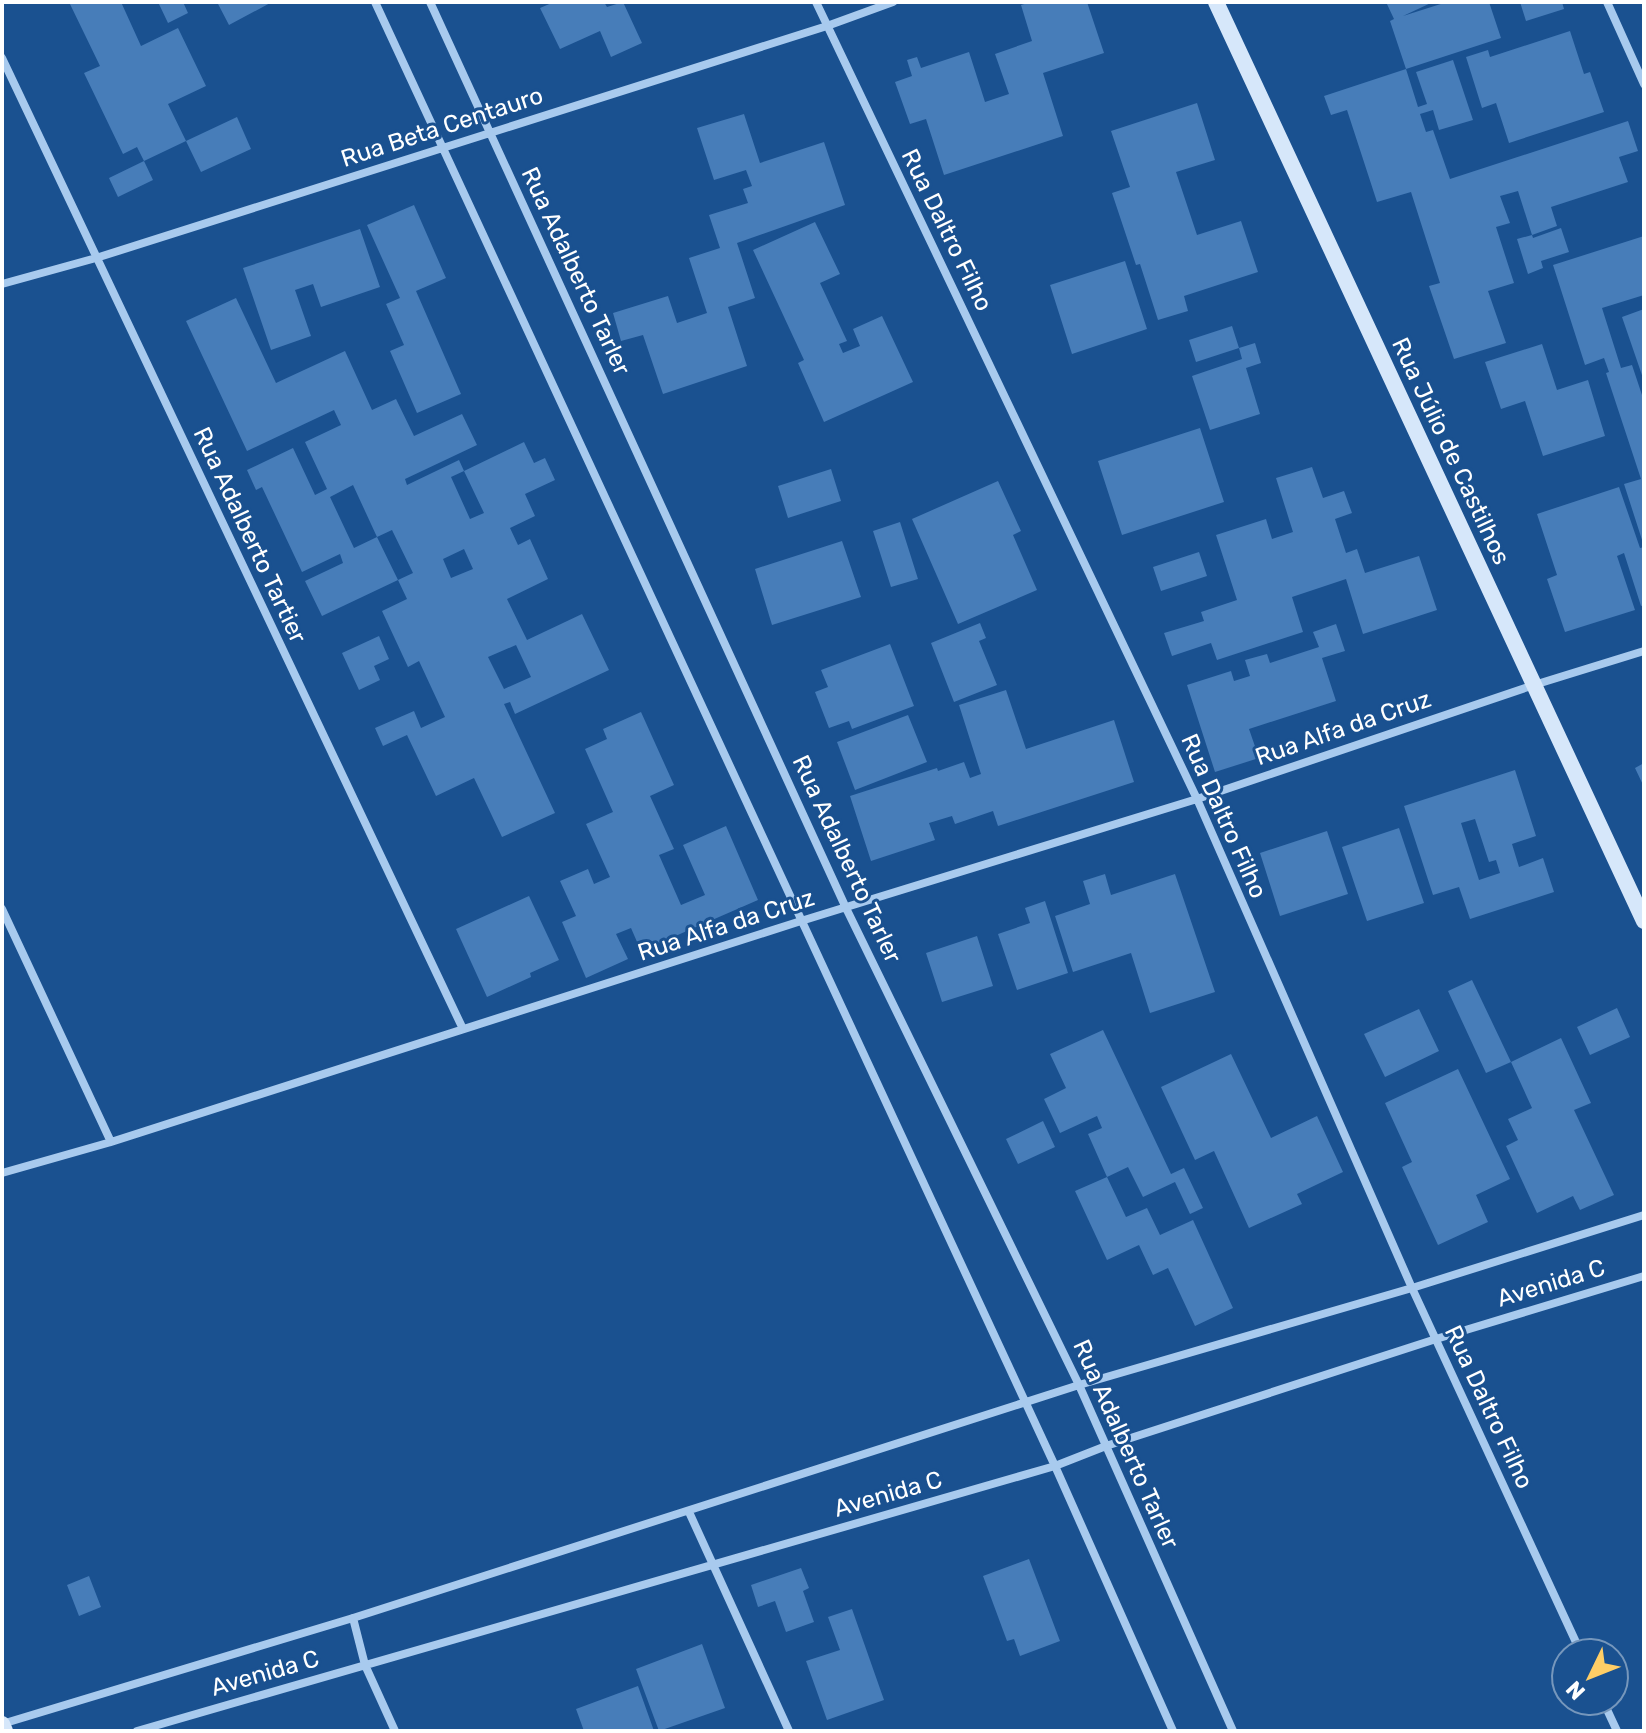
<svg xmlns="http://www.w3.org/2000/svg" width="1646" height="1733" font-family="Rubik,sans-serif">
<rect width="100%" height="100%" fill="#1a5190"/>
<!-- building -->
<path fill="#477db9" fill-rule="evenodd" d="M69,2H121L141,46L178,28L206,86L168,104L186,141L144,161L153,180L118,197L109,178L144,161L137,147L123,154L84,73L100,66Z
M158,2H183L188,13L168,23Z
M217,2H272L229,25Z
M554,2H604L607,7L623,2L642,43L611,57L600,31L560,49L540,8Z
M1031,2H1087L1104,53L1043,73L1063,136L944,175L926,119L910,124L895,82L912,76L907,60L917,57L921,68L969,52L985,102L1009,94L995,54L1032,41L1021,5Z
M1386,2H1433L1403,16L1447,2H1489L1501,38L1406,69L1418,107L1427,104L1416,72L1453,60L1473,120L1439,130L1433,110L1420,114L1426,132L1433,130L1450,179L1628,121L1638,151L1619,157L1628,182L1551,207L1557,226L1532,235L1533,238L1561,228L1569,252L1541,261L1543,268L1528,274L1517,239L1532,235L1518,191L1500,196L1510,223L1496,227L1514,283L1488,291L1506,343L1454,359L1429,286L1440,283L1411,192L1377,202L1347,110L1331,115L1324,96L1406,69L1390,21L1394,19Z
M1520,2H1562L1564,9L1526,21Z
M1570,31L1584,74L1590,72L1604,112L1509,143L1496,103L1482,108L1466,57L1488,50L1490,57Z
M1197,103L1215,160L1176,172L1197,235L1241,221L1258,272L1184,296L1188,311L1158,320L1140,264L1136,265L1112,193L1130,187L1111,131Z
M744,114L760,163L824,142L845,205L737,243L755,298L728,307L747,366L663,394L643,335L621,341L613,313L668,296L677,323L707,313L689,258L720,248L709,215L748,203L743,189L752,186L746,170L714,180L697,128Z
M237,117L251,149L201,172L186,141Z
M414,205L446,278L416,291L461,394L417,413L390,351L404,345L386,304L400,298L367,225Z
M815,222L840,274L820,283L847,341L839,344L843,353L860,346L853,329L882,316L913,382L824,422L798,363L804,360L753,250Z
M360,229L380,287L321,307L313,284L295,290L311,336L271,350L243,268Z
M1644,236V295L1602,308L1621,368L1632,365L1644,401L1643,543L1624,484L1641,479L1606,373L1609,372L1604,358L1585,365L1553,265Z
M1125,261L1147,329L1072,354L1050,285Z
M236,298L276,383L345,351L372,410L396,399L414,436L462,414L477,445L405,479L407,485L459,460L464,471L451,477L470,519L484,513L464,471L524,442L534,463L545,458L555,480L525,494L535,516L510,528L518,545L530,539L548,579L507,599L527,640L582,614L609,670L515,714L510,702L504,704L555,813L502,837L474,778L436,796L407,735L383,746L375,728L414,711L421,728L445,717L419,661L408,667L382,611L407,599L398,580L322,616L305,581L343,563L340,554L302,572L262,487L256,490L247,470L293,448L315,495L327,489L305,442L341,425L334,410L247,451L186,321ZM353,485L377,537L392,530L413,573L398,580L377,537L354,548L330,497ZM464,549L473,569L451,578L443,559ZM516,645L531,677L504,689L488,657Z
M1644,309V381L1622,317Z
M1232,326L1239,348L1196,362L1189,340Z
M1255,343L1261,363L1246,368L1260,414L1210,430L1192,376L1242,359L1239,348Z
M1542,344L1557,390L1588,380L1605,436L1543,456L1525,401L1501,409L1485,362Z
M1200,428L1224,502L1122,535L1098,461Z
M1312,467L1323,498L1344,491L1352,513L1335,519L1346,553L1357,549L1365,573L1419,556L1437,610L1363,634L1346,579L1292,597L1303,632L1217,660L1211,643L1172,656L1164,633L1204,621L1201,612L1237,600L1216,535L1266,519L1272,539L1293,532L1276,478Z
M831,469L841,501L788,518L778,486Z
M998,481L1021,531L1013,535L1037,590L958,624L912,519Z
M1619,487L1640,548L1644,547V605L1641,606L1624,553L1617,556L1635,610L1565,632L1547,579L1557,575L1537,514Z
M900,522L918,579L891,587L873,531Z
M842,541L861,597L772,625L755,569Z
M1199,552L1207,576L1161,591L1153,567Z
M980,623L986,638L979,641L997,685L954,702L931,643Z
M1336,624L1345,651L1322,658L1336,701L1249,729L1259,758L1215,772L1187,685L1231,671L1234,681L1250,676L1245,660L1267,654L1270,663L1319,647L1313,632Z
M379,636L389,659L374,666L380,680L359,690L342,653Z
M890,644L914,706L852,729L849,721L829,728L815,692L828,687L821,670Z
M1006,690L1026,749L1114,720L1134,782L998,826L993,811L955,824L952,816L929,823L935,840L871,861L850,796L937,768L938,771L964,762L970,778L981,774L959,705Z
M641,712L674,785L650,796L674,849L659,855L681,905L705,895L683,845L726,826L758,900L641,951L631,928L616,934L628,959L586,978L562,922L576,916L560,881L588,869L594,884L610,877L586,824L613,812L585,749L607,739L603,729Z
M908,715L927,762L855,790L837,742Z
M1644,763V787L1635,768Z
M1515,770L1536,836L1512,844L1519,867L1543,858L1554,892L1470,919L1459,887L1433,895L1404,806ZM1475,819L1489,862L1496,860L1500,873L1479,880L1461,823Z
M1399,828L1424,903L1367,921L1342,847Z
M1327,831L1348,894L1280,916L1260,853Z
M1105,874L1111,895L1175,874L1215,992L1150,1013L1131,953L1073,972L1055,916L1090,904L1083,881Z
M529,896L559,960L530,973L531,977L487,997L456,929Z
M1045,901L1068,973L1017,990L998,934L1030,923L1025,908Z
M977,936L993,986L942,1002L926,953Z
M1472,980L1511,1062L1486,1073L1448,991Z
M1617,1008L1630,1037L1590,1055L1577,1027Z
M1419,1009L1439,1051L1385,1077L1364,1034Z
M1103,1030L1171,1174L1184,1168L1203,1208L1190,1214L1175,1182L1143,1197L1128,1167L1107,1177L1088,1134L1102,1128L1097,1116L1060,1133L1044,1099L1066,1088L1050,1054Z
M1561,1038L1591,1103L1574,1110L1614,1195L1580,1210L1573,1196L1537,1213L1506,1146L1518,1140L1508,1119L1532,1108L1511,1062Z
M1231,1054L1271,1138L1317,1116L1343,1172L1297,1194L1302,1204L1249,1228L1214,1151L1195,1160L1161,1087Z
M1458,1069L1510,1179L1476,1195L1488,1222L1438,1245L1402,1167L1412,1162L1385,1103Z
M1043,1121L1055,1147L1018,1164L1006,1139Z
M1107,1177L1126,1217L1147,1208L1160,1235L1193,1220L1233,1308L1195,1326L1168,1268L1153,1275L1139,1245L1107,1260L1075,1191Z
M1029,1559L1060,1641L1020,1656L1014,1639L1007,1641L983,1576Z
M801,1568L809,1588L803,1591L814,1622L786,1632L775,1601L758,1607L751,1585Z
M89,1576L101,1607L79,1616L67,1585Z
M852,1609L884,1700L827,1720L806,1661L840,1650L828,1617Z
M702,1644L725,1708L659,1731L636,1669Z
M638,1686L654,1731H584L576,1709Z"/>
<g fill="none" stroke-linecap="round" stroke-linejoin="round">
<!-- street -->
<path stroke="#a8caee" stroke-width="8" d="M375,2L1055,1466L1173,1731
M430,2L846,908L1079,1385L1233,1731
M816,2L1197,799L1412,1288L1581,1653
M1607,2L1644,84
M2,58L463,1029
M2,284L96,258L827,26L893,2
M2,909L111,1142
M2,1173L111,1142L801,921L1197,799L1534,685L1644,651
M689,1512L789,1731
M353,1618L365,1665L395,1731
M1603,1701L1617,1731
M2,1724L353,1618L1079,1385L1412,1288L1644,1215
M137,1731L1055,1466L1106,1446L1436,1339L1644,1276"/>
<!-- secondary -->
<path stroke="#d6e7fa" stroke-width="16" d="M1216,2L1644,921
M2,1724L5,1731"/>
</g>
<g text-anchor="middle" stroke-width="6" stroke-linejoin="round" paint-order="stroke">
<!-- street labels -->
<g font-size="24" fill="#fff" stroke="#1a5190">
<text transform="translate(442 127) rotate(-18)" y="8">Rua Beta Centauro</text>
<text transform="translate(947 230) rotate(64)" y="8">Rua Daltro Filho</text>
<text transform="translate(576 271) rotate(65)" y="8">Rua Adalberto Tarler</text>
<text transform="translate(1451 451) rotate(65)" y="8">Rua Júlio de Castilhos</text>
<text transform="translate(250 535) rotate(65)" y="8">Rua Adalberto Tartier</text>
<text transform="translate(1343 728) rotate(-19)" y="8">Rua Alfa da Cruz</text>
<text transform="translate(1224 816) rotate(66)" y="8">Rua Daltro Filho</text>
<text transform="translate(847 859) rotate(65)" y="8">Rua Adalberto Tarler</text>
<text transform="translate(726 925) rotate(-18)" y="8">Rua Alfa da Cruz</text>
<text transform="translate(1551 1283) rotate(-17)" y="8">Avenida C</text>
<text transform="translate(1489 1407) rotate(65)" y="8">Rua Daltro Filho</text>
<text transform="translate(1126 1444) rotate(66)" y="8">Rua Adalberto Tarler</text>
<text transform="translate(888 1494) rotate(-16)" y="8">Avenida C</text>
<text transform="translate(265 1673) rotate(-16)" y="8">Avenida C</text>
</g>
</g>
<!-- border -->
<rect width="1646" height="1733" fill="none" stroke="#ffffff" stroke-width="8"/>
<!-- north arrow -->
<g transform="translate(1590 1677) rotate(227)"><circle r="38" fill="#1a5190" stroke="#7697bc" stroke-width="2"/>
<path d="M0-6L14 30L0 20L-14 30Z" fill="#ffce66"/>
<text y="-12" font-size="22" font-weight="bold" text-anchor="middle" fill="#ffffff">N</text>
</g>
</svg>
